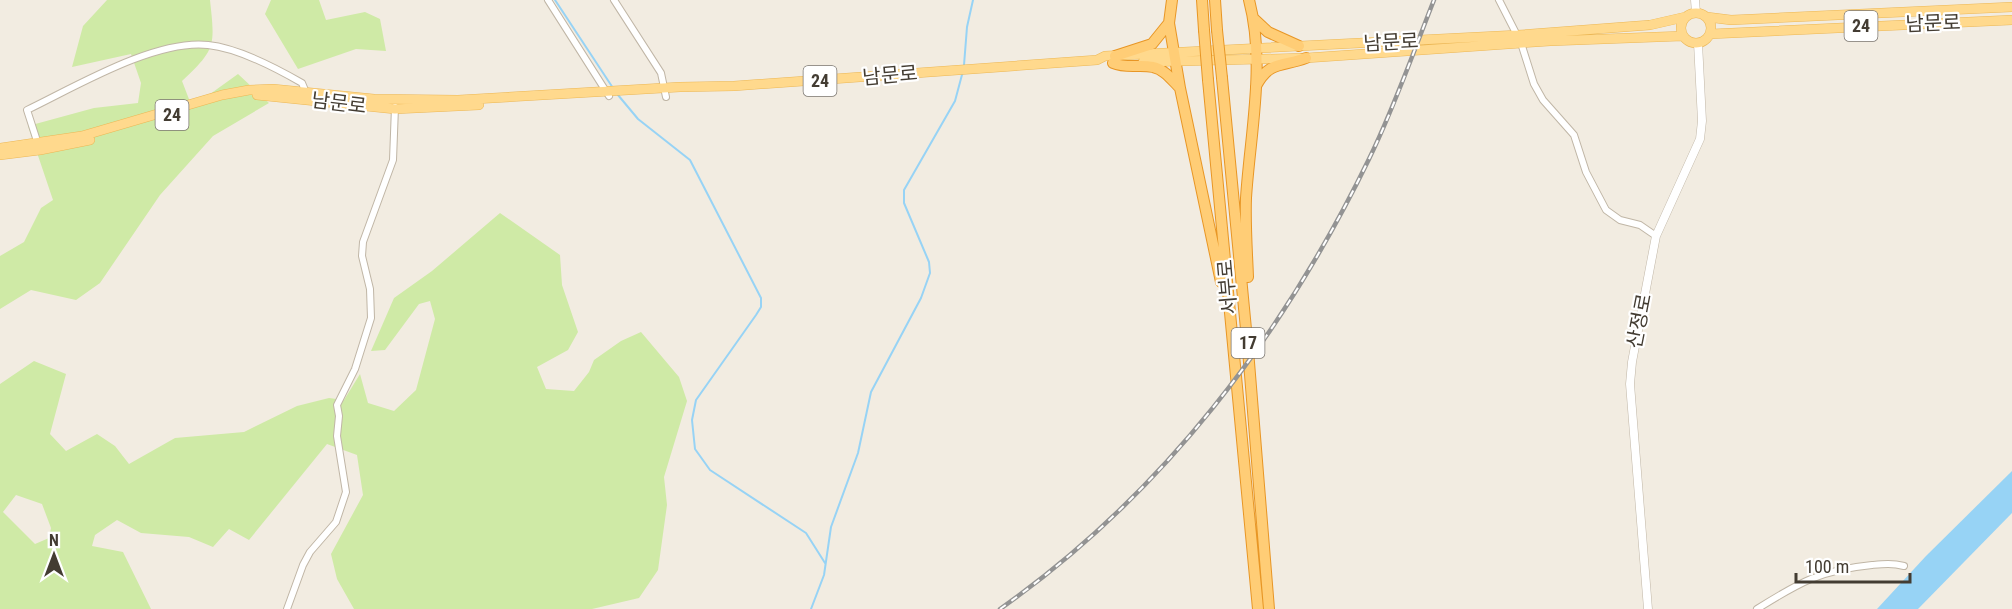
<svg xmlns="http://www.w3.org/2000/svg" width="2012" height="609" font-family="'Roboto Condensed','Noto Sans KR',sans-serif">
<rect width="100%" height="100%" fill="#f2ece1"/>
<!-- green -->
<path fill="#cfeaa6" fill-rule="evenodd" d="M107,0H210C215,46 216,49 182,81L192,107L238,74L269,103L213,136L160,195L100,283L76,300L31,290L0,309V256L24,242L41,208L53,200L28,126L94,108L138,103L141,83L131,54L72,67L83,26Z
M271,0H319L326,20L365,12L380,19L386,51L356,49L298,69L265,14Z
M500,213L560,255L562,285L578,332L568,350L537,367L546,389L574,391L589,372L594,360L621,341L641,332L679,377L687,401L664,477L667,505L658,570L639,598L592,609H354L337,579L331,554L363,495L357,455L327,444L249,540L229,529L213,547L189,537L141,533L117,520L95,535L92,546L123,552L151,609H0V384L34,361L66,374L50,434L66,451L97,434L115,446L129,464L175,438L244,432L297,406L329,398L344,400L360,374L368,403L394,411L416,390L435,319L430,301L419,304L385,350L371,351L394,298L432,271ZM16,495L42,504L51,528L49,538L35,544L3,512Z"/>
<!-- water -->
<path fill="#97d3f5" d="M2012,471V513L1918,609H1877L1926,556Z"/>
<g fill="none" stroke-linecap="round" stroke-linejoin="round">
<!-- stream -->
<path stroke="#97d3f5" stroke-width="2" d="M555,0L613,88
M964,65L967,27L973,0
M618,95L638,119L690,160L761,298V307L756,315L696,400L692,420L695,449L710,470L806,533L825,563
M811,609L824,575L831,527L858,453L871,392L921,298L930,273L929,262L904,203V190L955,101L963,71"/>
<!-- minor casing -->
<g stroke="#c0b6a6" stroke-width="8">
<path id="minor" d="M548,0L609,96
M614,0L661,73L666,97
M1499,0L1521,43L1534,84L1543,100L1574,135L1586,172L1606,210L1620,220L1640,225L1656,236
M38,144L27,110C75,87 155,39 208,45C238,48 276,68 302,83L307,95
M287,609L303,565L310,552L336,522L346,492L337,436L339,416L337,405L355,369L371,318L370,289L362,256L363,242L393,160L395,107
M1757,609C1800,582 1821,570 1872,565C1883,564 1892,563 1904,566"/>
</g>
<!-- tertiary casing -->
<g stroke="#c0b6a6" stroke-width="9">
<path id="tertiary" d="M1695,0L1696,13
M1648,609L1630,384L1632,362L1656,236L1700,139L1702,121L1698,43"/>
</g>
<!-- primary casing -->
<g stroke="#ecb755" stroke-width="10">
<path id="primary" d="M1681 28a15 15 0 1 1 30 0a15 15 0 1 1-30 0Z
M1707,17L1731,20L2012,7
M1710,34L2012,20
M1143,62L1306,58L1550,41L1683,36
M257,95L395,109L479,105
M0,148L82,136L222,95L249,90L273,89L374,99L458,100L680,87L734,86L1097,60L1105,56L1518,35L1650,25L1685,17
M0,155L40,150L90,140"/>
</g>
<!-- trunk casing -->
<g stroke="#e89625" stroke-width="12">
<path id="trunk" d="M1172,0L1169,23L1180,88L1221,282
M1202,0L1204,30
M1215,0L1217,30
M1254,19L1268,32L1299,46
M1115,56L1152,44L1169,23
M1113,63C1127,69 1139,64 1153,67C1164,69 1172,80 1180,88
M1222,78L1248,350L1269,609
M1208,80L1258,609
M1256,86C1270,60 1282,67 1306,58
M1248,277C1247,251 1245,225 1246,198C1250,134 1266,64 1249,0"/>
</g>
<!-- minor -->
<use href="#minor" stroke="#fff" stroke-width="6"/>
<!-- tertiary -->
<use href="#tertiary" stroke="#fff" stroke-width="8"/>
<!-- primary -->
<use href="#primary" stroke="#ffd98d" stroke-width="9"/>
<!-- trunk -->
<use href="#trunk" stroke="#ffcd76" stroke-width="10"/>
<!-- rail casing -->
<g stroke="#939393" stroke-width="4.5">
<path id="rail" d="M1000,609C1162,495 1283,336 1369,159C1394,108 1413,53 1434,0"/>
</g>
<!-- rail -->
<use href="#rail" stroke="#fff" stroke-width="2" stroke-dasharray="7" stroke-linecap="butt"/>
<!-- trunk-bridge casing -->
<g stroke="#e89625" stroke-width="12" stroke-linecap="butt">
<path id="trunk-bridge" d="M1204,30L1208,80
M1217,30L1222,78"/>
</g>
<!-- trunk-bridge -->
<use href="#trunk-bridge" stroke="#ffcd76" stroke-width="10"/>
</g>
<g text-anchor="middle" stroke-width="4.5" stroke-linejoin="round" paint-order="stroke">
<!-- shield labels -->
<g fill="#fff" stroke="#7b7670" stroke-width="1.5">
<rect x="1844.5" y="11" width="33" height="30" rx="4.5"/>
<rect x="803.5" y="66" width="33" height="30" rx="4.5"/>
<rect x="155.5" y="100" width="33" height="30" rx="4.5"/>
<rect x="1231.5" y="328" width="33" height="30" rx="4.5"/>
</g>
<g font-size="18" font-weight="bold" fill="#433c32">
<text x="1861" y="32">24</text>
<text x="820" y="87">24</text>
<text x="172" y="121">24</text>
<text x="1248" y="349">17</text>
</g>
<!-- street labels -->
<g font-size="20" fill="#433c32" stroke="#fff">
<text transform="translate(1933 23) rotate(-2)" y="7">남문로</text>
<text transform="translate(1391 42) rotate(-3)" y="7">남문로</text>
<text transform="translate(890 75) rotate(-5)" y="7">남문로</text>
<text transform="translate(339 103) rotate(7)" y="7">남문로</text>
<text transform="translate(1227 287) rotate(-95)" y="7">서부로</text>
<text transform="translate(1639 321) rotate(-79)" y="7">산정로</text>
</g>
</g>
<!-- north arrow -->
<g transform="translate(54 555)" stroke="#ffffff" stroke-width="4.5" paint-order="stroke">
<path d="M0-4.5L10 22L0 15L-10 22Z" fill="#433c32"/>
<text y="-9" font-size="16" font-weight="bold" text-anchor="middle" fill="#433c32">N</text>
</g>
<!-- scale -->
<path d="M1796 573v9h114v-9" fill="none" stroke="#433c32" stroke-width="3"/>
<text x="1805" y="573" font-size="18" fill="#433c32" stroke="#ffffff" stroke-width="4.5" paint-order="stroke">100 m</text>
</svg>
